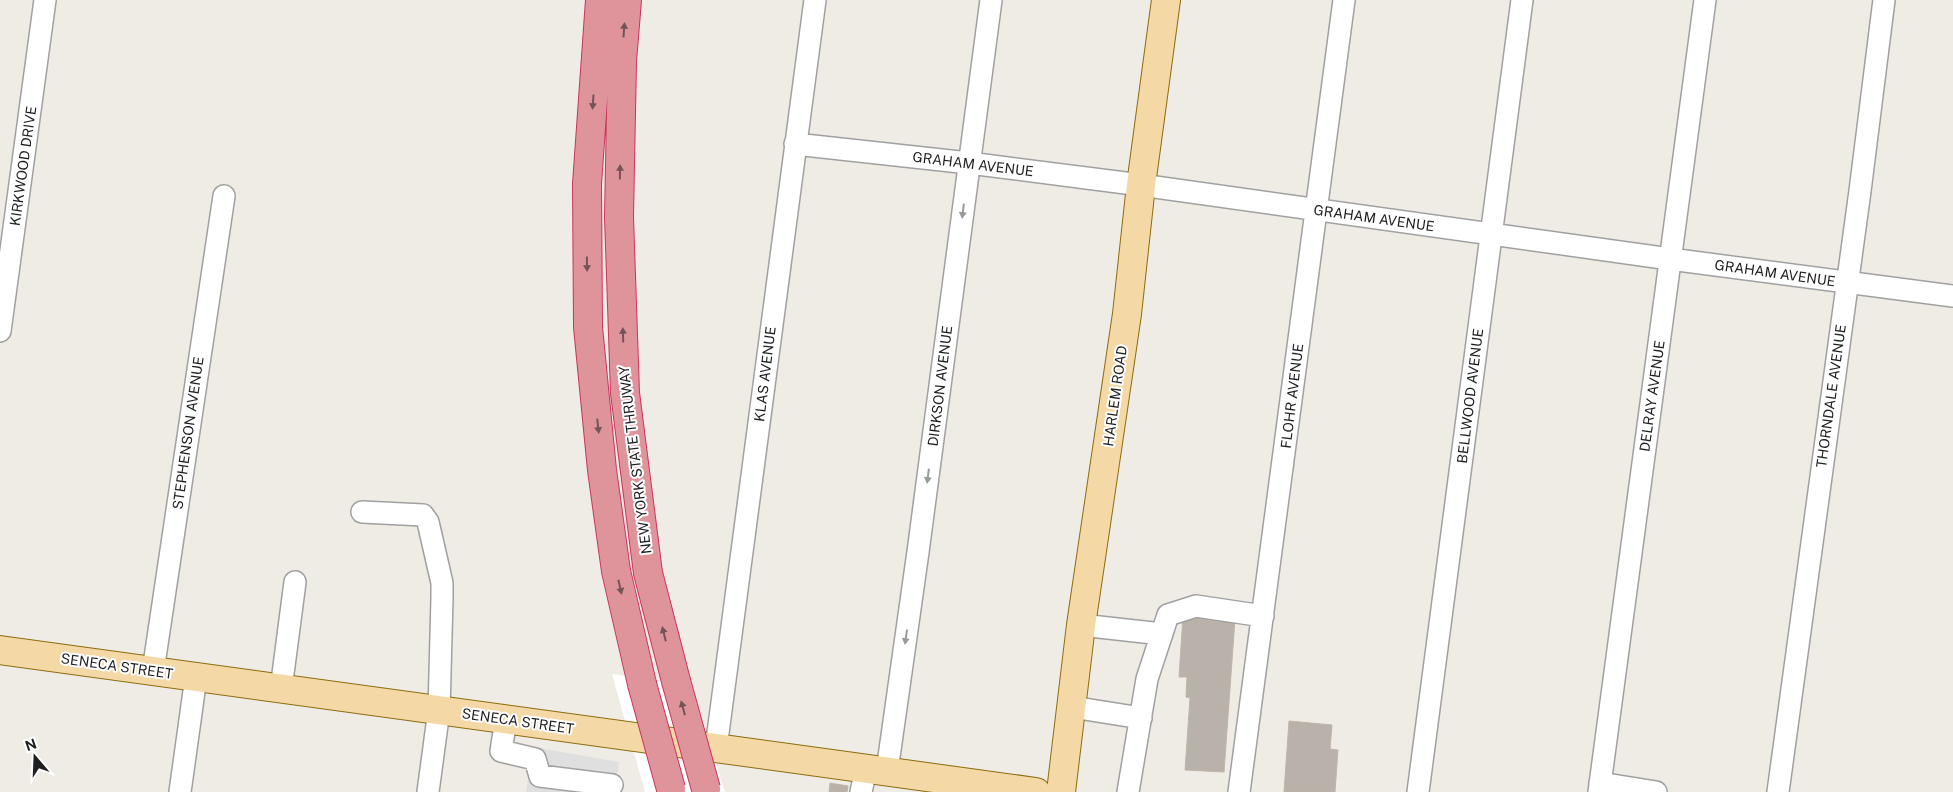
<svg xmlns="http://www.w3.org/2000/svg" width="1953" height="792" font-family="'Public Sans',sans-serif">
<rect width="100%" height="100%" fill="#efece6"/>
<!-- parking -->
<path fill="#dfdfdf" d="M533,747L619,762L615,792H526Z"/>
<!-- pier -->
<path fill="#fff" d="M612,674L692,685L725,792H645Z"/>
<!-- building -->
<path fill="#b8b2ab" stroke="#bfb5a9" d="M1183,616L1235,619L1224,772L1185,770L1190,698L1186,697L1187,677H1179Z
M1289,721L1332,725L1330,749L1338,750L1335,792H1284Z
M830,783L848,786L847,792H829Z"/>
<g fill="none" stroke-linecap="round" stroke-linejoin="round">
<!-- minor casing -->
<g stroke="#a0a0a0" stroke-width="24">
<path id="minor" d="M795,144L969,163L1141,185L1670,259L1953,296
M0,331L45,0
M362,512L423,515L428,522L442,583V598L439,710L428,792
M1081,625L1162,634
M153,671L224,196
M281,689L295,582
M1072,707L1141,718
M506,719L501,751L535,759L540,776L612,785
M716,748L815,0
M887,771L918,552L991,0
M1600,783L1656,792
M180,792L196,677
M861,792L866,769
M1128,792L1147,679L1168,615L1196,606L1263,616
M1239,792L1344,0
M1418,792L1522,0
M1599,792L1705,0
M1778,792L1860,191L1884,0"/>
</g>
<!-- major casing -->
<g stroke="#8c6c0d" stroke-width="30">
<path id="major" d="M0,650L1036,792
M1061,792L1081,625L1127,314L1141,185L1166,0"/>
</g>
<!-- highway casing -->
<g stroke="#cc345c" stroke-width="30">
<path id="highway" d="M600,0L587,184L588,327L602,470L616,571L642,684
M627,0L622,61L619,217L625,393L648,573L676,681"/>
</g>
<!-- minor -->
<use href="#minor" stroke="#fff" stroke-width="21"/>
<!-- major -->
<use href="#major" stroke="#f4d8a5" stroke-width="28"/>
<!-- highway -->
<use href="#highway" stroke="#df949c" stroke-width="28"/>
<!-- highway-bridge casing -->
<g stroke="#cc345c" stroke-width="30" stroke-linecap="butt">
<path id="highway-bridge" d="M676,681L706,789
M642,684L671,789"/>
</g>
<!-- highway-bridge -->
<use href="#highway-bridge" stroke="#df949c" stroke-width="28"/>
</g>
<!-- one-way arrows -->
<defs><path id="oneway-solid" d="M-6-.8H1V-3.2L6.5 0L1 3.2V.8H-6Z" transform="scale(1.25)"/></defs>
<g fill="#755457">
<use href="#oneway-solid" transform="translate(624 30) rotate(-86)"/>
<use href="#oneway-solid" transform="translate(593 102) rotate(94)"/>
<use href="#oneway-solid" transform="translate(620 172) rotate(-89)"/>
<use href="#oneway-solid" transform="translate(587 264) rotate(89)"/>
<use href="#oneway-solid" transform="translate(623 335) rotate(-92)"/>
<use href="#oneway-solid" transform="translate(598 426) rotate(84)"/>
<use href="#oneway-solid" transform="translate(620 587) rotate(77)"/>
<use href="#oneway-solid" transform="translate(664 634) rotate(-104)"/>
<use href="#oneway-solid" transform="translate(683 708) rotate(-105)"/>
</g>
<g fill="#9a9a9a">
<use href="#oneway-solid" transform="translate(963 211) rotate(97)"/>
<use href="#oneway-solid" transform="translate(928 476) rotate(97)"/>
<use href="#oneway-solid" transform="translate(906 637) rotate(98)"/>
</g>
<g text-anchor="middle" stroke-width="4" stroke-linejoin="round" paint-order="stroke">
<!-- street labels -->
<g font-size="14" fill="#1f1f1f" stroke="#fff">
<text transform="translate(973 164) rotate(7)" y="5">GRAHAM AVENUE</text>
<text transform="translate(23 166) rotate(-82)" y="5">KIRKWOOD DRIVE</text>
<text transform="translate(1374 218) rotate(8)" y="5">GRAHAM AVENUE</text>
<text transform="translate(1775 273) rotate(8)" y="5">GRAHAM AVENUE</text>
<text transform="translate(765 374) rotate(-83)" y="5">KLAS AVENUE</text>
<text transform="translate(940 386) rotate(-83)" y="5">DIRKSON AVENUE</text>
<text transform="translate(1115 396) rotate(-82)" y="5">HARLEM ROAD</text>
<text transform="translate(1292 396) rotate(-83)" y="5">FLOHR AVENUE</text>
<text transform="translate(1470 396) rotate(-83)" y="5">BELLWOOD AVENUE</text>
<text transform="translate(1652 396) rotate(-82)" y="5">DELRAY AVENUE</text>
<text transform="translate(1831 396) rotate(-82)" y="5">THORNDALE AVENUE</text>
<text transform="translate(188 433) rotate(-82)" y="5">STEPHENSON AVENUE</text>
<text transform="translate(635 460) rotate(-97)" y="5">NEW YORK STATE THRUWAY</text>
<text transform="translate(117 666) rotate(8)" y="5">SENECA STREET</text>
<text transform="translate(518 721) rotate(8)" y="5">SENECA STREET</text>
</g>
</g>
<!-- north arrow -->
<g transform="translate(35 757) rotate(341)" stroke="#ffffff" stroke-width="4" paint-order="stroke">
<path d="M0-4L9 19L0 12L-9 19Z" fill="#1f1f1f"/>
<text y="-8" font-size="14" font-weight="bold" text-anchor="middle" fill="#1f1f1f">N</text>
</g>
</svg>
